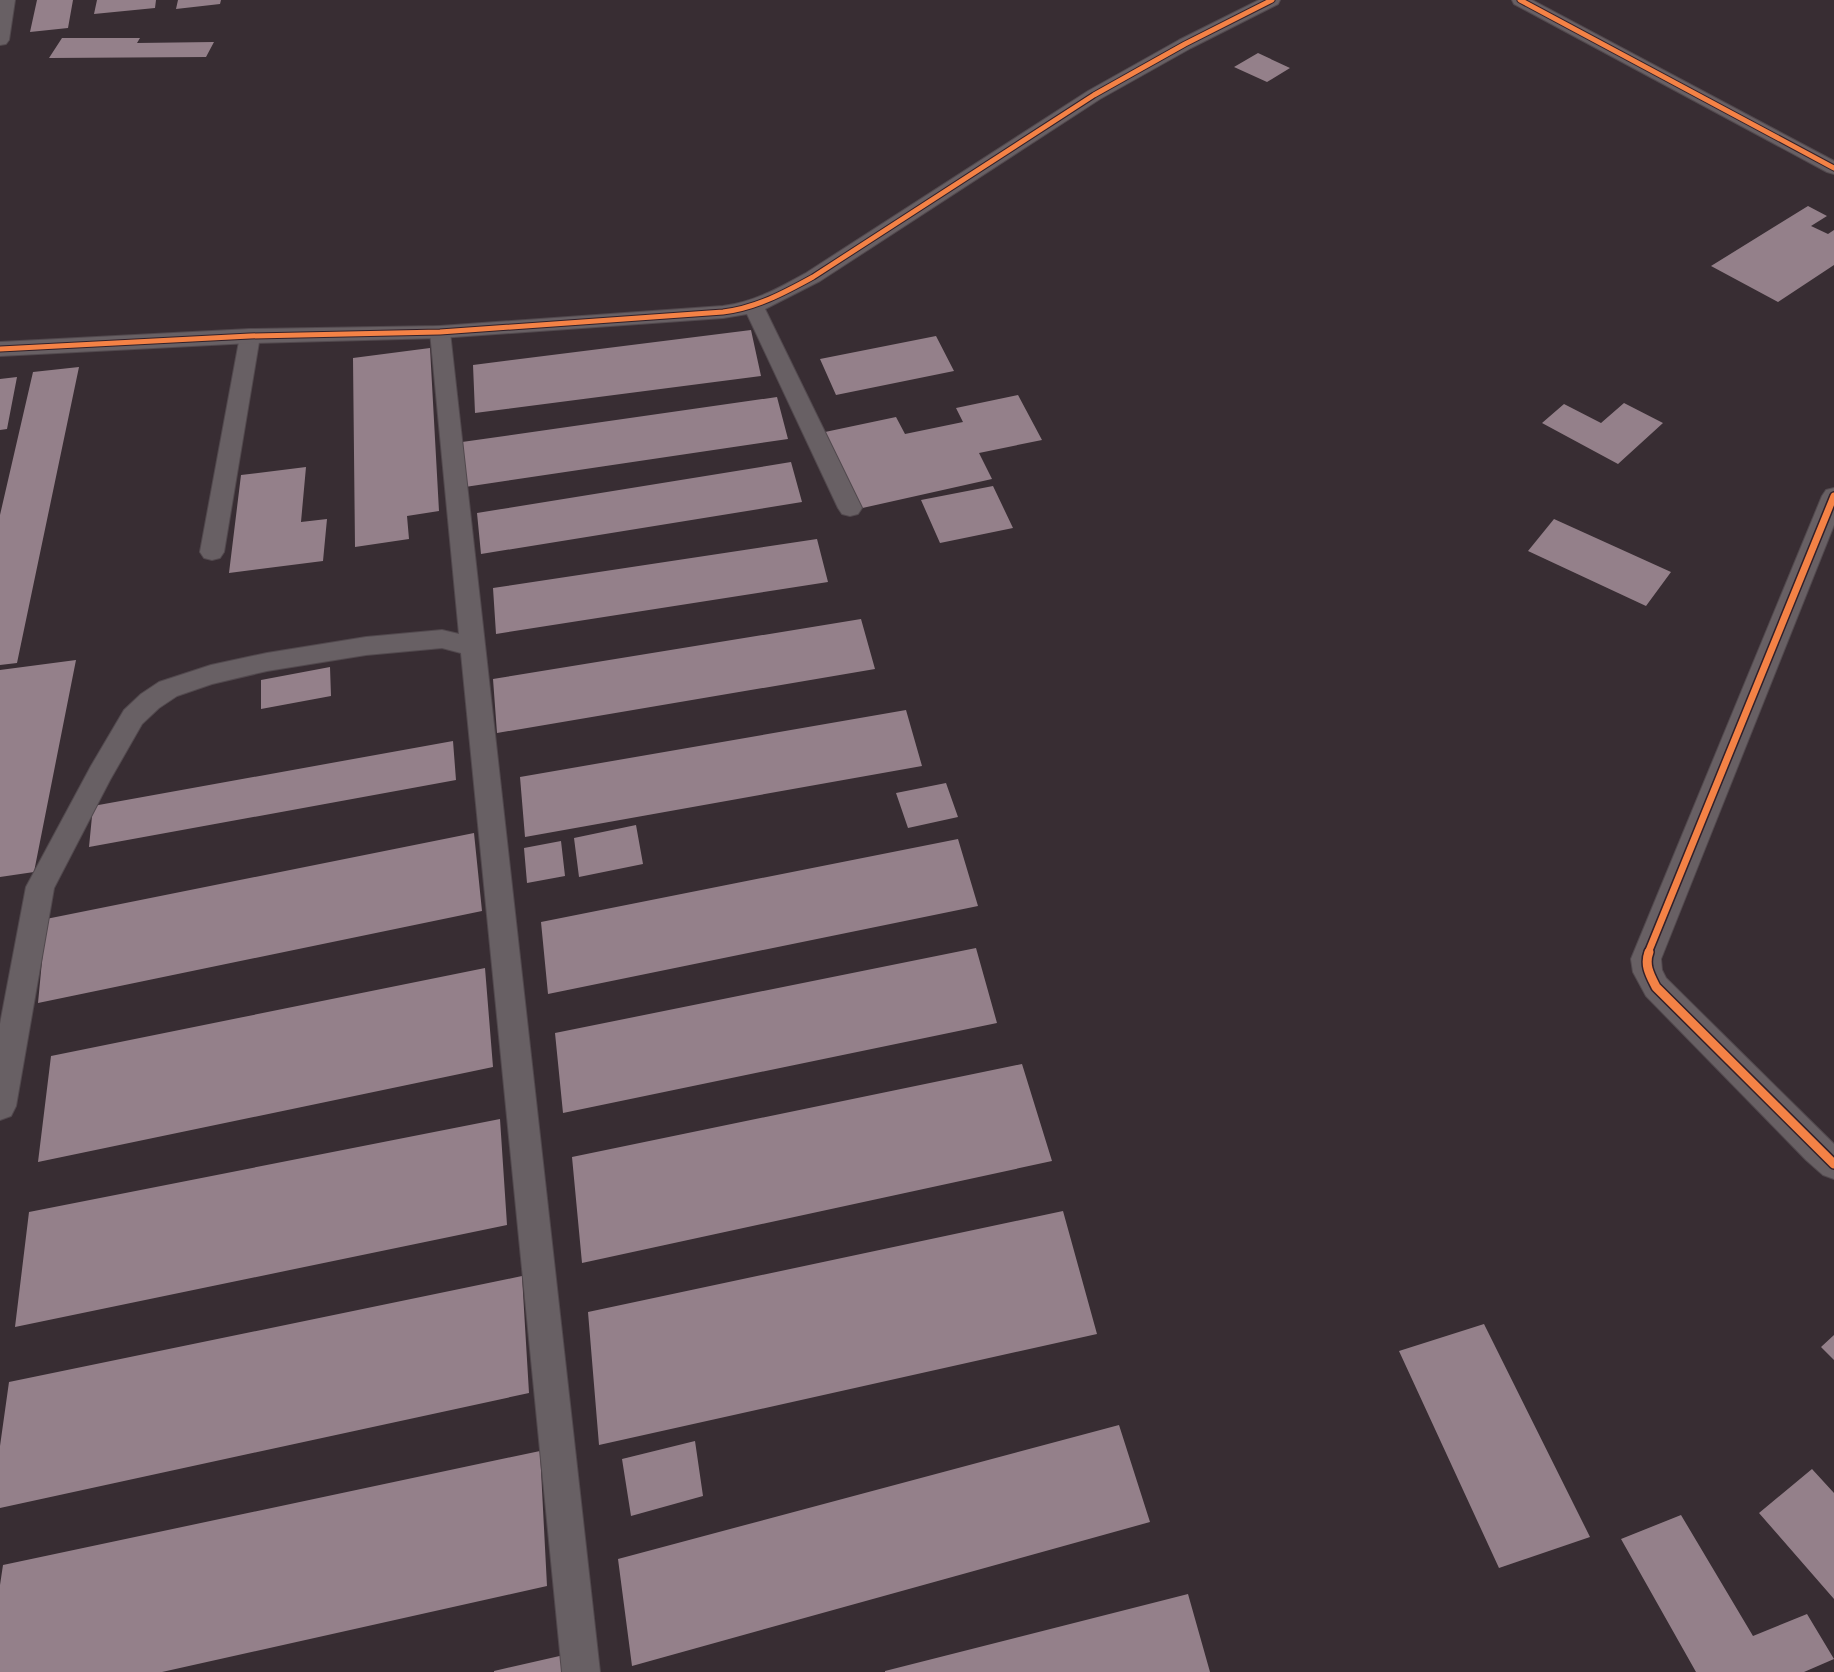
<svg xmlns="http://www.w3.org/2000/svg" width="1834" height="1672" font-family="'Times New Roman',serif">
<rect width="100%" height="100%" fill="#382d33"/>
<!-- building -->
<path fill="#94808a" d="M37,0H73L68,28L30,32Z
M97,0H156L155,8L94,14Z
M178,0H221L220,4L176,9Z
M62,38H140L137,43L214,42L206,57L49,58Z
M1258,53L1290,68L1267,82L1234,67Z
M1808,206L1827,216L1811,226L1828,234L1834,230V265L1778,302L1711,266Z
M751,330L761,376L475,413L473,365Z
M936,336L954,371L836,395L820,359Z
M430,348L439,511L407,516L409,539L355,547L353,358Z
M79,367L17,663L0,665V515L33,372Z
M17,377L7,429L0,430V379Z
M1018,395L1042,440L979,453L992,479L858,509L825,432L896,417L905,434L963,422L956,408Z
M777,397L788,439L465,487L462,442Z
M1624,403L1663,423L1618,464L1542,423L1564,404L1601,423Z
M791,462L802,502L481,554L477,513Z
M306,467L301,522L327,519L323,561L229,573L241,475Z
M993,486L1013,528L940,543L921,500Z
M1554,519L1671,572L1646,606L1528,551Z
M817,539L828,582L496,634L493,588Z
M861,619L875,669L497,733L493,679Z
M76,660L34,872L0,877V670Z
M330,667L331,696L261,709V680Z
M906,710L922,766L525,837L520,777Z
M453,741L456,780L89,847L93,806Z
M946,783L958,817L908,828L896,793Z
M636,825L643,864L579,877L574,838Z
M474,833L482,911L38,1003L46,919Z
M958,839L978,906L548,994L541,922Z
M561,841L565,876L527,883L524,848Z
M976,948L997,1023L563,1113L555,1033Z
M485,968L493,1067L38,1162L51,1056Z
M1022,1064L1052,1161L582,1263L572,1157Z
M500,1119L507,1225L15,1327L29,1212Z
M1063,1211L1097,1334L599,1445L588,1312Z
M522,1276L529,1393L0,1508V1446L9,1382Z
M1484,1324L1590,1537L1499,1568L1399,1351Z
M1834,1335V1360L1821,1347Z
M1119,1425L1150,1522L632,1666L618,1559Z
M695,1441L703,1496L631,1516L622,1459Z
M540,1451L547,1586L162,1672H0V1585L3,1565Z
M1812,1469L1834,1493V1599L1759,1513Z
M1681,1515L1753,1636L1807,1614L1834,1659L1804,1672H1696L1621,1539Z
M1188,1594L1210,1672H885V1671Z
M564,1655L565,1672H494V1671Z"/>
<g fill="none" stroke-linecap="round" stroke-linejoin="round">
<!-- lane casing -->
<g stroke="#52494e" stroke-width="2">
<path id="lane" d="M440,326L447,327L450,332L600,1672H562L461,653L442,648L366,655L267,671L212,684L177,696L159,708L142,724L110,780L54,888L16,1106L11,1116L0,1120V1024L26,887L91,766L124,710L141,694L159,682L211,665L267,653L366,637L442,630L459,634L430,332L433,327Z
M250,329L257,331L260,336L224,552L220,558L212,560L204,558L200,552L240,336L243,331Z"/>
</g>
<!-- street casing -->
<g stroke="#52494e" stroke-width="2">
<path id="street" d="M0,0H15L9,40L6,44L0,45Z
M1259,0H1280L1278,4L1191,48L1100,99L820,281L765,309L862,508L858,514L850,516L842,514L838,508L747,314L723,318L440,338L250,343L0,356V342L250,329L440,326L723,306C754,302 779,288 806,273L1088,91L1179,40Z
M1512,0H1532L1834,161V174L1827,172L1514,4Z
M1834,488V525L1661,959L1662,970L1666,978L1834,1144V1179L1823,1175L1806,1160L1646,996L1633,972L1631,959L1822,496L1826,490Z"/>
</g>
<!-- lane -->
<use href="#lane" fill="#686064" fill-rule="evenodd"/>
<!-- street -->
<use href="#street" fill="#686064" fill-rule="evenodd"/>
<!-- cycleway-far2 casing -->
<g stroke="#322029" stroke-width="7">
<path id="cycleway-far2" d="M1520,0L1834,168
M0,349L250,336L440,332L723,312C756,308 784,293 813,277L1094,95L1185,44L1272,0"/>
</g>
<!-- cycleway-far1 casing -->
<g stroke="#322029" stroke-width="10">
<path id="cycleway-far1" d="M1648,953L1834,496"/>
</g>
<!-- cycleway casing -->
<g stroke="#322029" stroke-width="12">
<path id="cycleway" d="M1649,952C1644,965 1650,975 1656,987L1834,1164"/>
</g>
<!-- cycleway-far2 -->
<use href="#cycleway-far2" stroke="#f48246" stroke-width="5"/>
<!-- cycleway-far1 -->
<use href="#cycleway-far1" stroke="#f48246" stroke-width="7"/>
<!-- cycleway -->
<use href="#cycleway" stroke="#f48246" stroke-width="9"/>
</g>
</svg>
